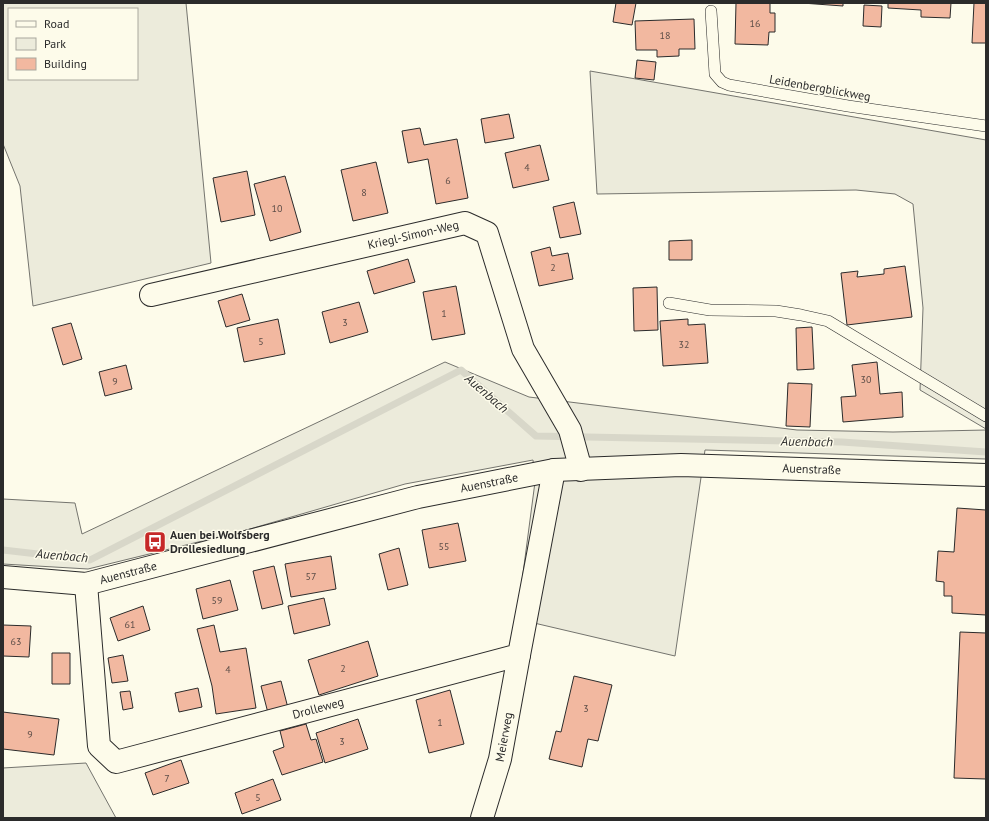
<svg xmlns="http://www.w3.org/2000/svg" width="989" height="821" font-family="'PT Sans',sans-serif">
<rect width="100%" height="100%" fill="#fdfbea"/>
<!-- green -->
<path fill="#ecebdb" stroke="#74746e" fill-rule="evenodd" d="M3,3H186L211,263L33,306L20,186L3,144ZM9,9H137V79H9Z
M590,71L986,140V429L920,390L923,308L913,204L895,194L856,190L597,194Z
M445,362L529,397L797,430L893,432L986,430V459L705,450L675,656L517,619L535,482L533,460L405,484L243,531L88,569L3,564V499L75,503L82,534Z
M86,763L116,818H3V768Z"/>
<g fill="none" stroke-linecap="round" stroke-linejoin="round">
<!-- stream -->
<path stroke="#d8d7c9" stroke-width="7" d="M3,550L90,560L461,370L536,436L842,442L986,452"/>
</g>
<!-- building -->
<path fill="#f2b8a0" stroke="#2b2b2b" d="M616,3H636L632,25L613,22Z
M736,3H770V13H775V32H769L768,45L735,44Z
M802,3H843V6Z
M888,3H951L950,18L921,17V10L888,8Z
M974,3H986V43H972Z
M864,5L882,6L881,27L863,26Z
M694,19L695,49H679V56L657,57V50H636L635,21Z
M637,60L656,62L654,80L635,78Z
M509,114L514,138L485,143L481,119Z
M420,128L424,145L457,139L468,198L436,204L428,159L408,163L402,131Z
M540,145L549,180L513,188L505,153Z
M376,162L388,213L353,221L341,170Z
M247,171L255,215L221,222L213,178Z
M285,176L301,232L270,241L254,184Z
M574,202L581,234L560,238L553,207Z
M692,240V260H669V241Z
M550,247L552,256L568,253L573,279L539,286L531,252Z
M408,259L415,282L374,294L367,271Z
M905,266L912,317L847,325L841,273L858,271L857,277L884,274V269Z
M456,286L465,334L432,340L423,292Z
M657,287L658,330L634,331L633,288Z
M242,294L250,320L226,327L218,301Z
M359,302L368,332L330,343L322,312Z
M278,319L285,354L244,362L237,328Z
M688,319V325L705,324L708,363L663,366L660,321Z
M71,323L82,359L63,365L52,328Z
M812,327L814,369L797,370L796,328Z
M877,362L880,394L902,392L903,417L843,422L841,397L856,396L852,365Z
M126,365L132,389L105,396L99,372Z
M788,383L812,384L810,427L786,426Z
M957,508L986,510V615L952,613V596H944V582L936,581L938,551L954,552Z
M458,523L466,561L429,568L422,530Z
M399,548L408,585L388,590L379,554Z
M331,556L336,589L291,597L285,564Z
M274,566L283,604L262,609L253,571Z
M230,580L238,610L203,619L196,589Z
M324,598L330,625L294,634L288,606Z
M143,606L150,630L118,641L110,618Z
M3,625L31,626L29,657L3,656Z
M214,625L220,652L246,648L256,708L216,714L212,686L197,629Z
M960,632L986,633V779L954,778Z
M368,641L378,676L319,695L308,660Z
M52,653H70V684H52Z
M123,655L128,681L112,683L108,658Z
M574,676L612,685L598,741L588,739L582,767L549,759L556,731L561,732Z
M281,681L288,708L268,713L261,686Z
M198,688L202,707L179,712L175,693Z
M450,690L464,744L429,753L416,700Z
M130,691L133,708L123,710L120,692Z
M3,712L59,719L54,755L3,749Z
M358,719L368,749L325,763L316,733Z
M306,724L311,740L316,739L323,762L282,775L273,751L284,747L280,731Z
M181,760L189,783L153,795L145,773Z
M273,779L281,800L242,814L235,793Z"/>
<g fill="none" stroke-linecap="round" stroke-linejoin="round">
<!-- lane casing -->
<g stroke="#2b2b2b" stroke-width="12">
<path id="lane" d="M711,11L715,74L722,82L729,85L848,106L986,126
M669,303L710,310L776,311L801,315L828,321L986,416"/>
</g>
<!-- street casing -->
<g stroke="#2b2b2b" stroke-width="24">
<g id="street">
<path id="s1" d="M151,295L465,223L487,233L523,349L570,430L581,470"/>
<path id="s2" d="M86,584L99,746L116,762L519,655L554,470"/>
<path id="s3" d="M482,818L500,759L519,655"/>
</g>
</g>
<!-- secondary casing -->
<g stroke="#2b2b2b" stroke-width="24">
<g id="secondary">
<path id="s4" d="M3,577L86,584L418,497L554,470L681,465L986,475"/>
</g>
</g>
<!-- lane -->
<use href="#lane" stroke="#fdfbea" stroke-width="11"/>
<!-- street -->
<use href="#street" stroke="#fdfbea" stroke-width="22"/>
<!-- secondary -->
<use href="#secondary" stroke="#fdfbea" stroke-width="22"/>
</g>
<!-- icons -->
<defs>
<g id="bus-square" transform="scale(1.15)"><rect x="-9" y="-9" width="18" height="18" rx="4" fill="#c62828" stroke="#fdfbea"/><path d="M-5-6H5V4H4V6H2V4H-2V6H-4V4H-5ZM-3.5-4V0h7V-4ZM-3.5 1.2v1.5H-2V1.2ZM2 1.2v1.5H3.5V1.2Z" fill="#fff"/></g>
</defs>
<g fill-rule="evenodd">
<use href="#bus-square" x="155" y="542"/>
</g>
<g text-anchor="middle" stroke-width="3" stroke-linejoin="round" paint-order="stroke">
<!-- number labels -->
<g font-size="10" fill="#5d4e48">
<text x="755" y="27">16</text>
<text x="665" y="39">18</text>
<text x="527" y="171">4</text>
<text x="448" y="184">6</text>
<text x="364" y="196">8</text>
<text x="277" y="212">10</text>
<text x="553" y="271">2</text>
<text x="444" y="317">1</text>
<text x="345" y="326">3</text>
<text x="261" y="345">5</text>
<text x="684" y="348">32</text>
<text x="866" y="383">30</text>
<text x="115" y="385">9</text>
<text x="444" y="550">55</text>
<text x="311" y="580">57</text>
<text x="217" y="604">59</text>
<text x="130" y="628">61</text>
<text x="16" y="645">63</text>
<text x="343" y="672">2</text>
<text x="228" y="673">4</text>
<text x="586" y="712">3</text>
<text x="440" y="726">1</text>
<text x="30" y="738">9</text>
<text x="342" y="745">3</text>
<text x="167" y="782">7</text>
<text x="258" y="801">5</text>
</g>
<!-- street labels -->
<g font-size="12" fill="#2b2b2b" stroke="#fdfbea">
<text transform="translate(820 88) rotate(10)" y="4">Leidenbergblickweg</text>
<text dy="4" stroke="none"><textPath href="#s1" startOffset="269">Kriegl-Simon-Weg</textPath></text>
<text dy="4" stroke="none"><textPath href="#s4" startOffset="823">Auenstraße</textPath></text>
<text dy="4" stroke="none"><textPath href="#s4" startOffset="499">Auenstraße</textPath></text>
<text dy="4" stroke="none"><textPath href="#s4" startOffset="127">Auenstraße</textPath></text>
<text dy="4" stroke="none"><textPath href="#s2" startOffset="395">Drolleweg</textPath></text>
<text dy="4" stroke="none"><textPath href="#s3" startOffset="84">Meierweg</textPath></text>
</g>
<!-- poi labels -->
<g font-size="12" font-weight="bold" fill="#2b2b2b" stroke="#fdfbea" text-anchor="start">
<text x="170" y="539">Auen bei Wolfsberg<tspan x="170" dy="14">Drollesiedlung</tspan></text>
</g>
<!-- water labels -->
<g font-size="13" font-style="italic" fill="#2b2b2b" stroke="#fdfbea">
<text transform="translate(487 393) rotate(41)" y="5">Auenbach</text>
<text transform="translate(807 441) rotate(1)" y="5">Auenbach</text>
<text transform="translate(62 555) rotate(5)" y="5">Auenbach</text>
</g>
</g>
<!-- border -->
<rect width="989" height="821" fill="none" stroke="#2b2b2b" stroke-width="8"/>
<!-- legend -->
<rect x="8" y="8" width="130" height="72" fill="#fdfbea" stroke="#a9a89e"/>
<rect x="16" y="21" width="20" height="6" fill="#fdfbea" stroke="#a9a89e"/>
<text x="44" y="28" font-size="12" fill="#2b2b2b">Road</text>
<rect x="16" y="38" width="20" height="12" fill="#ecebdb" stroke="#a9a89e"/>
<text x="44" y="48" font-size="12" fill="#2b2b2b">Park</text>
<rect x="16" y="58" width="20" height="12" fill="#f2b8a0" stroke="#a9a89e"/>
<text x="44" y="68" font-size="12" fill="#2b2b2b">Building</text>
</svg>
